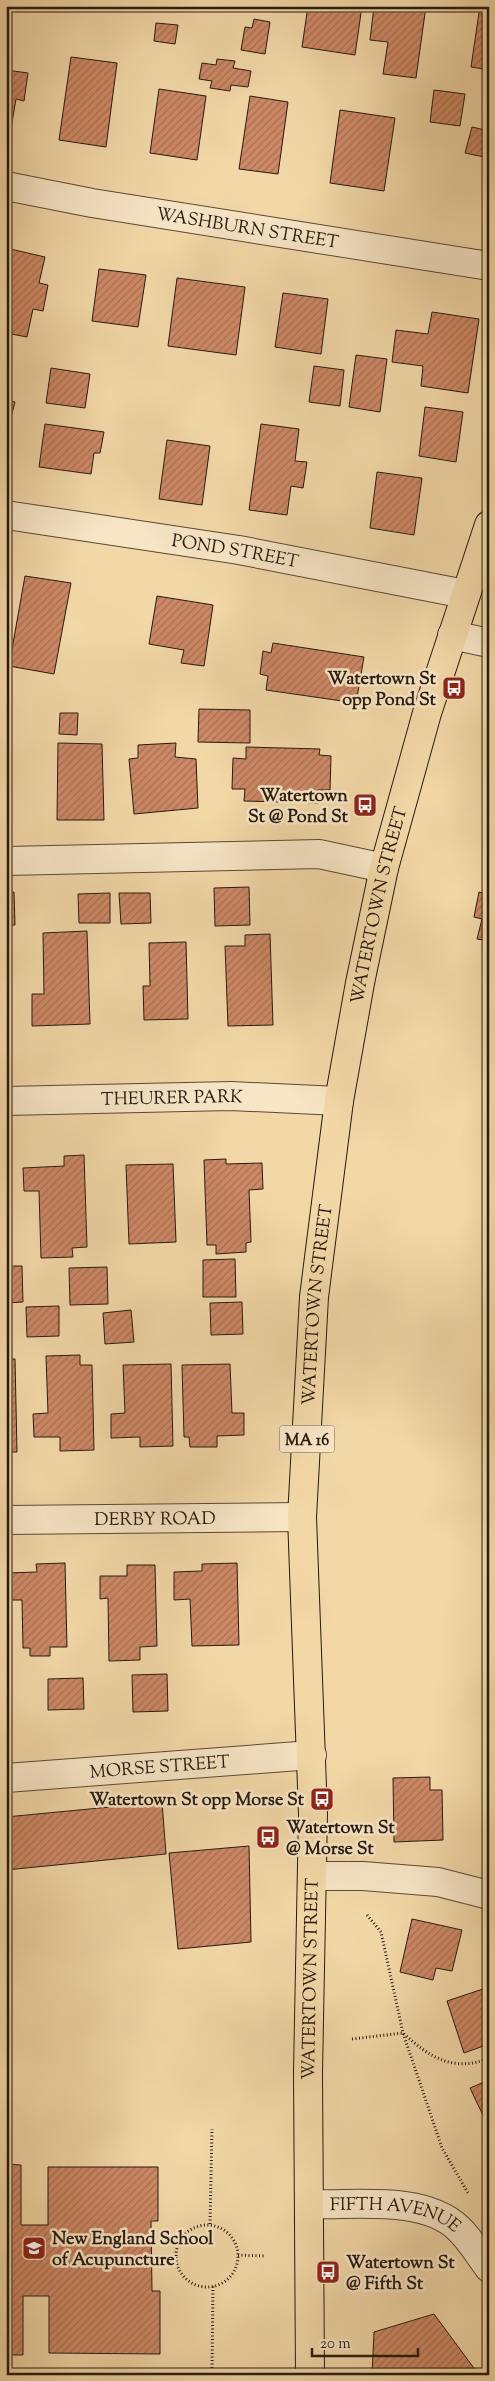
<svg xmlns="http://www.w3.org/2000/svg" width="495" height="2381" font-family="'Sorts Mill Goudy',serif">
<defs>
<pattern id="building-hatch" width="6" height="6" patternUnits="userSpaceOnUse" patternTransform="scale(1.25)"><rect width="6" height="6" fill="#ce8966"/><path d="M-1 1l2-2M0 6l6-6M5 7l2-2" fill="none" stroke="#a76f52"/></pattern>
</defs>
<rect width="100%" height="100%" fill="#f2d7a7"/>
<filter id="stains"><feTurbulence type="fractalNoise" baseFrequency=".004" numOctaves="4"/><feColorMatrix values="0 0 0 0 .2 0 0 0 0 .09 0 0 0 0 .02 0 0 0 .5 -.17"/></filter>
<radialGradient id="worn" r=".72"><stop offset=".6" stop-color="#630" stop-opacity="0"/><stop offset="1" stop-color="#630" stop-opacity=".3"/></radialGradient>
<!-- building -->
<path fill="url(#building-hatch)" stroke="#271a0f" d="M308,6H362L355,55L302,47Z
M374,6H426L416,78L383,74L388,42L370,40Z
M480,6H489V70L471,67Z
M254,19L270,22L265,54L241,50L245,27L252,28Z
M156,23L178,25L175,44L154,41Z
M71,57L117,63L106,147L59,140Z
M217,59L235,61L233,68L251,71L248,87L231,85L230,91L210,88L212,81L199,79L202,63L216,65Z
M6,70L28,73L24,101L16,99L10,134H6Z
M159,89L206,96L197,160L150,153Z
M434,90L465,94L460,126L430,122Z
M250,96L288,102L278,174L239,169Z
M340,110L395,118L384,191L330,183Z
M489,114V158L465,153L472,127L485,130Z
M6,248L45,257L39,283L48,285L43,311L33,309L27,337L6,333Z
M99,269L146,275L138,327L92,321Z
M177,278L245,287L236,355L168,346Z
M283,293L328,299L321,354L275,347Z
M432,312L479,319L468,393L421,386L423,366L392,362L396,330L428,334Z
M356,355L387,359L380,412L349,407Z
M314,366L344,370L340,406L309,402Z
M51,368L90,374L85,408L46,403Z
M6,400L15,402L6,437Z
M425,407L463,412L456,462L419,456Z
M45,424L104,432L100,453H94L91,474L39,467Z
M261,424L299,429L295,461L307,462L303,488L291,486L287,515L249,510Z
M167,440L210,446L202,505L159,499Z
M377,472L422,478L414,535L370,528Z
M25,576L71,583L54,674L9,666Z
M157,596L213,605L204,666L181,663L184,650L149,644Z
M273,643L364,657L356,703L266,690L268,676L260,674L263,651L271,653Z
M199,709L250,710V743L198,742Z
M60,713H78L77,735L59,734Z
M6,716L7,725H10L11,802L6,803Z
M58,743L102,744L104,820H57Z
M176,743L175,757L196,759L198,808L134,814L129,759L138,758V745Z
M246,747L320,749L319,755L331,756L330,790H318V803L244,801L245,789H232L233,758L246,759Z
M489,881V941L477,939L482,919L474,917L479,892L486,894Z
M249,887L250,925L215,926L214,888Z
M14,892L15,925H6V893Z
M110,893V923H79L78,894Z
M119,893H150L151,923L121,924Z
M87,931L90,1024L32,1026V994H44L43,933Z
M270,934L273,1025L228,1026L225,946H245V935Z
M186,942L188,1019L144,1020L143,986H150L149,943Z
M84,1155L87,1247L72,1248L73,1257L41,1258L39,1191H24L23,1168L64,1166V1156Z
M226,1159V1164L262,1163L263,1189L249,1190L251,1242L246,1243V1252L216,1254V1245H207L204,1160Z
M173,1164L176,1242L129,1244L126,1165Z
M235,1259L236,1297H203V1260Z
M6,1266H22L23,1302L6,1303Z
M107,1267L108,1304L70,1305L69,1268Z
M242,1302L243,1334L211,1335L210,1303Z
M59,1306V1336L27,1337L26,1307Z
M131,1310L134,1342L105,1344L103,1313Z
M80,1355V1365H92L94,1450L60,1451V1437H34L33,1414L48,1413L46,1356Z
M6,1359H15L17,1452H6Z
M171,1364L173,1446L140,1447V1437L111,1438V1414L125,1413L123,1365Z
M230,1364L232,1413H244V1435L217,1436V1447H190L189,1437H184L182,1365Z
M65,1563L67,1647H50V1656H30V1648H23L22,1600H8L7,1573L37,1572L36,1564Z
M237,1563L239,1645L192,1646L190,1599L174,1600V1572L202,1571V1564Z
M127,1565H155L157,1646L140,1647V1660L109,1661L108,1598L100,1599V1576H127Z
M167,1674L168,1711L133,1712L132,1675Z
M83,1678L84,1709L48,1710V1679Z
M430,1777V1790H442L443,1840L394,1842L393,1778Z
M162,1802L166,1854L6,1870V1817Z
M249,1846L251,1942L178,1949L169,1853Z
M412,1919L462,1930L452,1971L436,1968L433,1980L400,1972Z
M489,1987V2044L464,2053L447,2001Z
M489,2080V2128L470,2088Z
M6,2164L21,2165V2225H48V2167H158V2221H151L152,2291H160V2354L49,2353V2296H23V2355H6Z
M434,2314L479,2375H372L374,2332Z"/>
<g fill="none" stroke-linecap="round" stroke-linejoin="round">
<!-- street casing -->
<g stroke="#5a4935" stroke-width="30">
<g id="street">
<path id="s1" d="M6,186L92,203L489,266"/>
<path id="s2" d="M6,515L239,550L465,594"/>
<path d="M452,635L489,643"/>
<path d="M6,861L319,854L384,868"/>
<path id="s3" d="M6,1101L231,1096L339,1101"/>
<path id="s4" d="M6,1520L302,1517"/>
<path id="s5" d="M6,1778L312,1755"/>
<path d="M313,1876H363L438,1882L489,1895"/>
<path id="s6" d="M309,2204C355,2206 423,2195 458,2228C470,2239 479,2255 489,2268"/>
</g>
</g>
<!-- primary casing -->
<g stroke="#271a0f" stroke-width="30">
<g id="primary">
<path id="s7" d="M310,2375L308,2072L313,1814L302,1517L314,1297L339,1101L360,983L384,868L427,713L489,525"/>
</g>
</g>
<!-- path -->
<path stroke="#271a0f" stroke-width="3" stroke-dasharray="1 2.5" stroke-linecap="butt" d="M367,1915L381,1932L403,2033L442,2148L468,2193
M352,2039L403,2033C429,2057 454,2073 489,2058
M210,2224L212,2129
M176 2256a31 31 0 1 1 62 0a31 31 0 1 1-62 0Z
M238,2255L266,2256
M212,2368L213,2285"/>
<!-- street -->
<use href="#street" stroke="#f7e5c6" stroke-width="28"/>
<!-- primary -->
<use href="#primary" stroke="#f2d7a7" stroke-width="28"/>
</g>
<!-- icons -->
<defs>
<g id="bus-square" transform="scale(1.25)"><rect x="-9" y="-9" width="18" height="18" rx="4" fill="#8f2418" stroke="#f7e5c6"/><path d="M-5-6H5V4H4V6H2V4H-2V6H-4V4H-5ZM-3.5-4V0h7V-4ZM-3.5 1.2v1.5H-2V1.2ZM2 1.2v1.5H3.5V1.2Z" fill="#fff"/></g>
<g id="school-square" transform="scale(1.25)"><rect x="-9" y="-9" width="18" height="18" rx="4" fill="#8f2418" stroke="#f7e5c6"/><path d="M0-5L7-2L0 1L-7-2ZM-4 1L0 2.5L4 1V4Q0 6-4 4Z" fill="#fff"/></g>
</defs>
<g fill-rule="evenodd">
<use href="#bus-square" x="454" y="688"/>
<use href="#bus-square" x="365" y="805"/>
<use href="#bus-square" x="322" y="1799"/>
<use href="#bus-square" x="268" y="1837"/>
<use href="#school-square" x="34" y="2248"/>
<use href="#bus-square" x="328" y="2272"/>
</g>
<g text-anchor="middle" stroke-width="5" stroke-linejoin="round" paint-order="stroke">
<!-- shield labels -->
<rect fill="#f7e5c6" stroke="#655746" stroke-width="1" x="279.5" y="1425.5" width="55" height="27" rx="4"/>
<g font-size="16" font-weight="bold" fill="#271a0f">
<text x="307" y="1445">MA 16</text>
</g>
<!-- street labels -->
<g font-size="18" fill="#271a0f" stroke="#f7e5c6">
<text dy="6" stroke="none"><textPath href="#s1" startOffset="245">WASHBURN STREET</textPath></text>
<text dy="6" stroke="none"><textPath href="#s2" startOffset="232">POND STREET</textPath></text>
<text dy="6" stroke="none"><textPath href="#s7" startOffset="1476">WATERTOWN STREET</textPath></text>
<text dy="6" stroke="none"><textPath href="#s3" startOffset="166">THEURER PARK</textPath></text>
<text dy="6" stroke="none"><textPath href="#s7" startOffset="1071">WATERTOWN STREET</textPath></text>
<text dy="6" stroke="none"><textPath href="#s4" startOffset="149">DERBY ROAD</textPath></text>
<text dy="6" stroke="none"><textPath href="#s5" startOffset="154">MORSE STREET</textPath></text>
<text dy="6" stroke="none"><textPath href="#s7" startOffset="396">WATERTOWN STREET</textPath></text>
<text dy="6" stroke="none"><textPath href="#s6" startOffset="88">FIFTH AVENUE</textPath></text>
</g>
<!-- poi labels -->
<g font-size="18" font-weight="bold" fill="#271a0f" stroke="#f7e5c6" text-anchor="end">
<text x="436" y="684">Watertown St<tspan x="436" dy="21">opp Pond St</tspan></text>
<text x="348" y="801">Watertown<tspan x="348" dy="21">St @ Pond St</tspan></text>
<text x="304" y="1805">Watertown St opp Morse St</text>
<text x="286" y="1833" text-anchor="start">Watertown St<tspan x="286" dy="21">@ Morse St</tspan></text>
<text x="52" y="2244" text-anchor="start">New England School<tspan x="52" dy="21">of Acupuncture</tspan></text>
<text x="346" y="2268" text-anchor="start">Watertown St<tspan x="346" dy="21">@ Fifth St</tspan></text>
</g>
</g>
<!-- margin -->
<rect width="495" height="2381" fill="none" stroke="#f2d7a7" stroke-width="25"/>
<rect x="8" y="8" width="480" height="2366" fill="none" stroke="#271a0f" stroke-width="2.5"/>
<rect x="12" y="12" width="470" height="2356" fill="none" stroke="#271a0f"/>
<!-- scale -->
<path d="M312 2348v8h106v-8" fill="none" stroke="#271a0f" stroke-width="2.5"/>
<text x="320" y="2348" font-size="15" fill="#271a0f" stroke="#f7e5c6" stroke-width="4" paint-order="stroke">20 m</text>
<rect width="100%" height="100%" filter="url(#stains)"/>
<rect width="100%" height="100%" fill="url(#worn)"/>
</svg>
